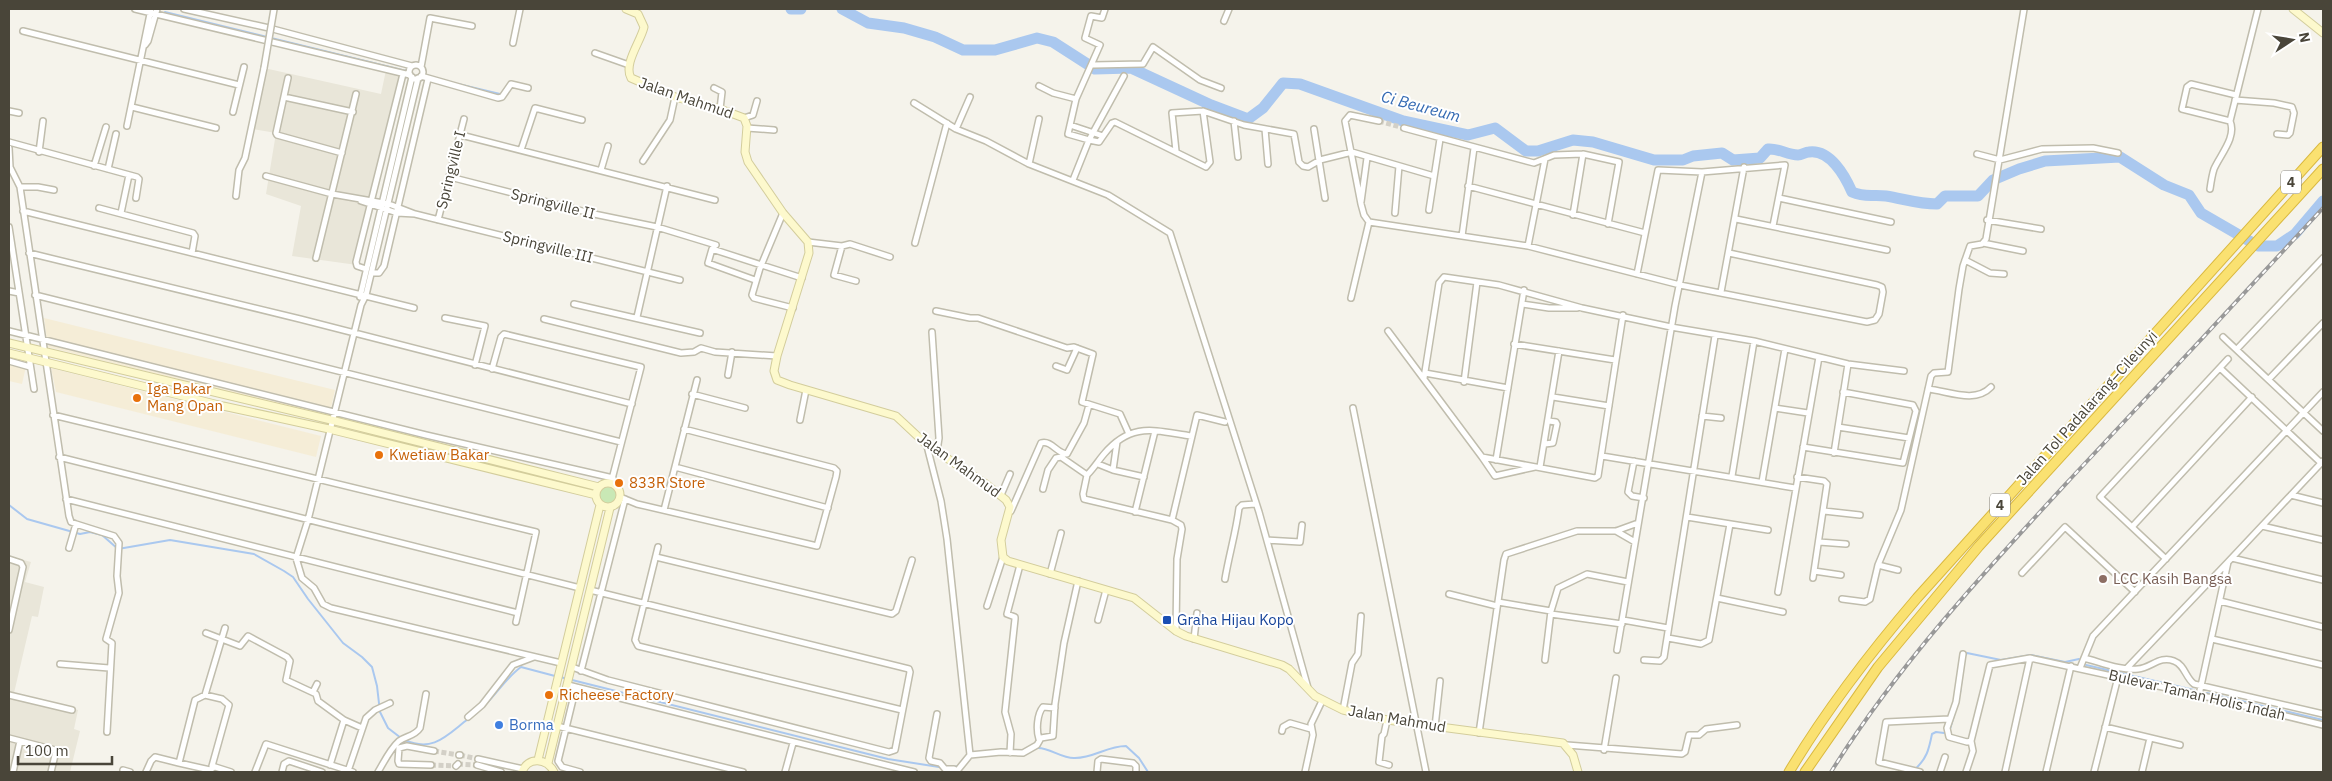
<svg xmlns="http://www.w3.org/2000/svg" width="2332" height="781" font-family="'IBM Plex Sans',sans-serif">
<rect width="100%" height="100%" fill="#f5f3eb"/>
<!-- residential -->
<path fill="#e9e6d9" d="M264,68L381,94L386,70L403,74L357,265L292,256L301,206L266,194L276,133L252,129Z
M9,556L31,562L25,582L44,587L38,617L32,616L14,693L78,710L74,729L80,731L70,772H9Z"/>
<!-- commercial -->
<path fill="#f5edd7" d="M44,318L335,390L329,417L48,347Z
M9,358L27,362L22,384L9,381Z
M51,368L321,436L316,457L56,392Z"/>
<!-- green -->
<path fill="#c9e8b5" d="M598 497a10 10 0 1 1 20 0a10 10 0 1 1-20 0Z"/>
<g fill="none" stroke-linecap="round" stroke-linejoin="round">
<!-- stream -->
<path stroke="#aac8ef" stroke-width="2" d="M165,12L406,71
M458,84L500,94
M9,505L27,519L80,534L90,532L102,535L118,549L170,540L254,554L284,571L293,577L308,599L343,643L362,657L372,667L377,686L380,712L388,728L401,738
M1965,656L1967,653L2001,660L2031,655L2065,662L2079,659
M2086,665L2194,690
M560,677L888,759L939,767
M1960,693L1964,661
M2207,693L2323,720
M474,715C493,701 503,680 521,667L555,676
M1950,729L1955,712
M405,740C433,753 447,735 468,719
M1037,748C1049,747 1062,759 1075,758C1094,758 1107,746 1126,746L1139,758L1148,772
M1009,755H1019
M972,757L994,755
M953,767L959,766L963,761
M1914,770C1927,759 1929,749 1932,734L1936,732L1944,733"/>
<!-- river -->
<path stroke="#aac8ef" stroke-width="11" d="M791,9H801
M842,9L868,23L904,28L935,37L963,50H995L1037,38L1053,42L1095,69L1131,68L1211,105L1248,119L1263,108L1283,83L1300,84L1403,121L1468,135L1495,128L1526,151H1538L1573,140L1593,142L1654,160H1683L1693,156L1722,153L1733,160L1760,158L1768,149C1779,148 1787,155 1798,155C1802,155 1805,152 1809,152C1830,149 1845,176 1852,192C1866,198 1873,194 1886,196C1904,199 1919,204 1937,204L1945,196H1978L1993,180L2019,169L2045,161L2120,157L2164,185L2189,195L2201,213L2258,246H2277L2295,234L2323,201"/>
<!-- street-tunnel -->
<path stroke="#d3d0c7" stroke-width="5" stroke-dasharray="5 2.5" stroke-linecap="butt" d="M1379,121L1404,128
M434,751L459,755
M460,755L478,759
M458,764L477,765
M431,765L456,766"/>
<!-- street casing -->
<g stroke="#c0bdad" stroke-width="8">
<path id="street" d="M135,9L410,75
M184,9L269,28L412,66
M1224,21L1229,9
M23,31L239,85
M513,43L520,9
M145,45L148,41L157,9
M595,53L629,65
M1093,65L1143,64L1153,47L1200,80L1221,88
M409 72a7 7 0 1 1 14 0a7 7 0 1 1-14 0Z
M421,67L430,18L472,26
M421,76L498,98L502,97L511,84L528,88
M1124,76L1089,140L1099,142L1112,123L1115,122L1206,167L1210,162L1203,111
M288,78L276,133L277,135L342,153
M418,78L366,295L361,305L308,520L296,558L302,578L314,588L323,604L331,608L561,663
M1039,86L1053,93L1076,99
M714,88L722,92L720,109
M284,97L353,112
M2235,100L2274,103L2292,107L2294,113L2290,133L2288,135L2277,134
M914,103L956,129L986,141L1029,164L1108,195L1170,233L1259,512L1308,688
M132,107L216,128
M9,111L19,113
M233,112L244,67
M744,118L753,115L757,101
M1234,121L1238,157
M2230,121L2182,109L2187,87L2191,84L2236,95
M1070,125L1103,136
M127,126L151,9
M747,128L774,130
M1404,128L1534,163L1554,155L1583,154L1619,162L1608,224
M956,129L970,97
M1265,129L1268,164
M1314,129L1325,198
M461,135L715,200
M9,142L137,177L139,179L136,198
M9,148L10,167L20,187L69,516L71,522L76,524L114,536L119,543L117,576L119,593L106,639L112,643L107,732
M521,150L535,108L582,120
M1176,151L1172,113L1203,111L1244,125L1294,134L1299,162L1303,166L1308,167L1320,160L1352,152L1434,176
M39,152L43,121
M1977,154L2000,160L2042,149L2093,148L2118,153
M643,161L670,120L675,97
M1029,164L1039,119
M94,166L106,127
M108,169L116,134
M601,170L608,146
M266,176L332,194L389,204L415,214L680,280
M450,177L594,214L657,227L716,245
M1073,180L1089,140L1068,134L1076,99L1100,45L1085,38L1091,16L1102,18L1105,9
M1468,186L1645,233
M20,187H38L54,190
M2210,189C2211,182 2212,175 2214,169C2220,155 2237,137 2230,121L2258,9
M236,196L239,170L245,158L264,68
M1779,198L1891,222
M361,201L397,213L415,214
M1361,202L1367,158
M99,208L193,233L195,236L192,253
M1429,210L1440,139
M23,211L414,308
M121,213L129,175
M783,213L760,268L752,295L754,298L793,308
M1395,213L1399,166
M1573,215L1583,154
M1736,219L1887,250
M438,220L464,119
M1987,220L2041,229
M1369,222L1528,246L1680,285L1867,322L1875,320L1879,314L1883,292L1882,287L1877,285L1729,253
M9,227L34,389
M1462,236L1474,148
M808,242L842,246L850,244L890,257
M915,243L947,123
M1983,243L2023,251
M842,246L834,275L856,281
M1528,246L1545,159
M29,253L300,319L632,404
M316,258L356,94
M1965,260L1990,273L2004,274
M366,269L357,266L356,262L403,74
M372,273H379L384,266L428,79
M1637,274L1658,170L1702,172L1785,165L1773,226
M755,280L708,263L712,249L802,278
M9,291L19,293
M1721,292L1744,167
M35,295L621,442
M360,297L412,77
M1351,298L1369,222L1364,215L1361,204L1345,121L1350,115L1379,121
M574,304L700,333
M1522,304L1549,308H1577
M936,311L970,318H978L1067,348L1074,347L1093,354L1082,402L1120,414L1129,434
M637,317L667,186
M445,318L485,326L475,365
M544,319L681,353L694,352L701,348L715,352L777,356
M9,331L426,435L613,478
M1388,331L1482,457L1595,478L1598,476L1623,315
M932,332L939,438L937,451
M2223,337L2323,431
M1514,344L1615,360
M2237,349L2323,258
M9,361L30,367
M1056,366L1067,370L1077,348
M2220,368L2321,463
M492,369L501,337L504,334L641,367L611,483
M1425,373L1508,388
M728,375L732,352
M1424,378L1439,283L1444,277L1499,285L1582,308L1671,327L1754,341L1848,364L1904,371
M2269,379L2323,323
M1464,382L1477,282
M1928,389C1948,391 1975,404 1991,387
M692,394L745,408
M1553,397L1609,406
M1353,408L1426,772
M1775,408L1808,413
M53,415L536,532L516,622
M1702,416L1721,418
M800,420L806,390
M1838,427L1909,438
M1545,444L1553,443L1557,424L1556,422L1549,421
M927,446L941,501L947,539L970,755L957,771
M1803,447L1903,463L1916,411L1913,405L1843,392
M1834,453L1848,364
M1602,456L1795,488
M59,457L580,588
M1482,457L1495,476L1535,467
M1496,460L1524,290
M1634,461L1628,492L1632,496L1644,498
M1098,464L1113,470L1144,477
M675,467L828,508
M1540,467L1559,351
M1113,470L1117,442
M1087,475L1083,494L1084,499L1172,520
M1732,476L1754,341
M1797,477L1824,481L1827,484L1813,578
M1762,482L1785,349
M1043,489L1048,470L1056,458L1061,457L1087,475C1094,468 1098,461 1104,454C1132,421 1155,431 1192,436
M1001,495L1010,474
M2291,495L2323,503
M620,497L637,504L817,546L836,477L837,471L834,468L684,429
M66,499L518,613
M664,510L697,380
M1011,511L1041,443C1052,440 1057,454 1067,454L1084,423L1089,405
M1824,511L1860,515
M1135,512L1155,431
M1687,517L1768,530
M2262,526L2323,540
M2132,527L2252,397
M1616,531L1635,542
M1267,540L1300,542L1302,525
M1819,542L1846,544
M658,547L635,640L638,646L902,710
M69,548L76,524
M656,557L892,614L896,611L912,560
M2232,558L2323,580
M9,559L21,563L23,567L9,630
M2166,559L2100,497L2228,359
M1878,565L1898,570
M1814,571L1841,575
M2022,573L2065,527L2135,592
M1050,574L1061,533
M1225,579C1229,555 1236,532 1239,508L1242,505L1255,504
M1778,592L1819,357
M1449,594L1497,606
M1717,598L1783,612
M1842,599L1865,602L1870,599L1878,565L1901,510L1931,376L1934,373L1948,372L1959,289L1963,266L1970,246L1982,244L1986,239L2024,9
M2220,601L2323,627
M1498,602L1551,611
M987,606L1003,557
M1551,614L1622,624
M1098,620L1106,590
M1623,620L1668,628
M225,628L205,695L222,699L229,705L212,766L231,772
M1176,631L1177,559L1182,529L1181,525L1172,520L1197,415L1225,422
M206,633L240,646L248,636L287,657L290,661L286,680L316,694L318,701L344,720L362,728
M1668,638L1701,644L1709,640L1730,524
M1194,639L1197,613
M2212,639L2323,665
M1617,650L1675,306L1702,172
M1963,654L1956,702L1947,728L1949,737L1967,742L1971,741
M2084,658C2100,662 2121,671 2138,669C2151,668 2160,655 2174,661C2185,665 2185,677 2194,684L2323,714
M1545,660L1551,611L1558,588L1587,574L1628,582
M1644,660L1660,661L1664,657L1715,336
M60,664L109,668
M572,667L608,680L889,752L895,750L910,672L909,669L590,590
M2080,668L2093,636L2323,392
M2127,668L2228,562
M581,671L625,499
M568,685L914,772
M576,687L558,761L562,767L580,772
M313,692L317,684
M9,695L72,710
M2199,695L2228,562L2323,461
M1343,710L1352,663L1358,654L1361,616
M937,714L929,758L931,761L940,763L945,769H954L958,772
M468,717L482,705L513,665L534,657
M1387,720L1384,734L1382,736L1379,762L1389,765
M557,726L743,772
M1435,727L1440,681
M2105,727L2180,745
M1282,731L1283,727L1290,723L1311,729
M1479,733L1504,560L1506,554L1577,531H1616L1638,523
M9,738L63,752
M1039,739C1036,730 1037,714 1043,707L1055,708
M1567,745L1682,754L1685,752L1689,735H1699L1706,729L1737,725
M1604,750L1616,678
M1010,753L1011,734L1005,712L1015,619V617L1007,614L1020,565
M459,755H460
M970,755L1001,752L1023,753L1037,745L1041,738L1053,736L1055,704L1064,643L1078,581
M478,759L523,769
M179,763L210,770L213,768
M330,765L344,720
M431,765L399,764L398,761L399,748L407,746L434,751
M477,765L501,772
M456,766L458,764
M123,770L130,772
M348,771L366,718L375,710L390,703
M13,772L20,741
M51,772L56,751
M146,772L151,761L155,757L179,763L195,700L205,695
M255,772L266,744L353,772
M282,772L284,764L289,761L322,772
M378,772C384,762 390,749 399,741C406,736 415,736 420,728L426,694
M785,772L793,743
M1097,772L1098,761L1101,759L1133,763L1136,766V772
M1305,772L1313,735L1311,724L1322,701
M1920,772L1879,762L1886,722L1949,719
M1940,772L1945,757
M1966,772L1973,751L1971,741L1990,665L2030,658L2199,695L2323,725
M2005,772L2030,658
M2046,772L2071,666
M2094,772L2118,677
M2142,772L2150,738"/>
</g>
<!-- secondary casing -->
<g stroke="#d3cd9c" stroke-width="9">
<path id="secondary" d="M626,9L638,14L644,27C641,41 623,64 631,78L675,97L720,109L744,118L747,126L745,152L748,162L783,213L808,242L809,253L777,356L774,371L777,380L790,385L896,416L927,445L986,484L1006,500L1010,507L1001,540L1003,557L1008,561L1134,598L1176,631L1186,636L1282,665L1289,669L1315,696L1343,710L1387,720L1563,743L1573,755L1578,772
M2293,9L2323,33
M9,343L331,420L599,487
M9,353L223,406L329,429L596,495
M596 495a12 12 0 1 1 24 0a12 12 0 1 1-24 0Z
M538,760L600,505
M548,763L610,508
M522,772C528,756 547,758 554,772"/>
</g>
<!-- highway casing -->
<g stroke="#dab940" stroke-width="11">
<path id="highway" d="M1789,772C1826,710 1870,653 1917,598L2323,147
M1805,772L1878,667L1979,546L2323,169"/>
</g>
<!-- street -->
<use href="#street" stroke="#fff" stroke-width="5"/>
<!-- secondary -->
<use href="#secondary" stroke="#fdf9cd" stroke-width="7"/>
<!-- highway -->
<use href="#highway" stroke="#fae171" stroke-width="9"/>
<!-- rail casing -->
<g stroke="#999" stroke-width="4">
<path id="rail" d="M1831,772C1899,663 1988,568 2075,474C2158,386 2241,297 2323,208"/>
</g>
<!-- rail -->
<use href="#rail" stroke="#fff" stroke-width="2" stroke-dasharray="5.5" stroke-linecap="butt"/>
<!-- street-bridge casing -->
<g stroke="#c0bdad" stroke-width="8" stroke-linecap="butt">
<path id="street-bridge" d="M264,68L274,9"/>
</g>
<!-- street-bridge -->
<use href="#street-bridge" stroke="#fff" stroke-width="5"/>
</g>
<!-- markers -->
<g fill="#e8710a" stroke="#fff" stroke-width="2">
<circle cx="137" cy="398" r="5"/>
<circle cx="379" cy="455" r="5"/>
<circle cx="619" cy="483" r="5"/>
<circle cx="549" cy="695" r="5"/>
</g>
<circle fill="#8d6e63" stroke="#fff" stroke-width="2" cx="2103" cy="579" r="5"/>
<rect fill="#1a4fb4" stroke="#fff" stroke-width="2" x="1162" y="615" width="10" height="10" rx="2.5"/>
<circle fill="#3f7fe0" stroke="#fff" stroke-width="2" cx="499" cy="725" r="5"/>
<g text-anchor="middle" stroke-width="4" stroke-linejoin="round" paint-order="stroke">
<!-- shield labels -->
<g fill="#fff" stroke="#807d74" stroke-width="1">
<rect x="2281" y="170.5" width="20" height="23" rx="4"/>
<rect x="1990" y="493.5" width="20" height="23" rx="4"/>
</g>
<g font-size="14" font-weight="bold" fill="#494539">
<text x="2291" y="187">4</text>
<text x="2000" y="510">4</text>
</g>
<!-- street labels -->
<g font-size="15" fill="#494539" stroke="#fff">
<text transform="translate(686 98) rotate(19)" y="5">Jalan Mahmud</text>
<text transform="translate(451 170) rotate(-76)" y="5">Springville I</text>
<text transform="translate(553 204) rotate(14)" y="5">Springville II</text>
<text transform="translate(548 247) rotate(14)" y="5">Springville III</text>
<text transform="translate(2087 408) rotate(-48)" y="5">Jalan Tol Padalarang–Cileunyi</text>
<text transform="translate(959 465) rotate(36)" y="5">Jalan Mahmud</text>
<text transform="translate(2197 695) rotate(13)" y="5">Bulevar Taman Holis Indah</text>
<text transform="translate(1397 719) rotate(10)" y="5">Jalan Mahmud</text>
</g>
<!-- food labels -->
<g font-size="15" fill="#c56008" stroke="#fff" text-anchor="start">
<text x="147" y="394">Iga Bakar<tspan x="147" dy="17">Mang Opan</tspan></text>
<text x="389" y="460">Kwetiaw Bakar</text>
<text x="629" y="488">833R Store</text>
<text x="559" y="700">Richeese Factory</text>
</g>
<!-- education labels -->
<g font-size="15" fill="#785e54" stroke="#fff" text-anchor="start">
<text x="2113" y="584">LCC Kasih Bangsa</text>
</g>
<!-- transit labels -->
<g font-size="15" fill="#164399" stroke="#fff" text-anchor="start">
<text x="1177" y="625">Graha Hijau Kopo</text>
</g>
<!-- shop labels -->
<g font-size="15" fill="#366cbe" stroke="#fff" text-anchor="start">
<text x="509" y="730">Borma</text>
</g>
<!-- water labels -->
<g font-size="16" font-style="italic" fill="#346ab3" stroke="#fff">
<text transform="translate(1421 106) rotate(15)" y="6">Ci Beureum</text>
</g>
</g>
<!-- border -->
<rect width="2332" height="781" fill="none" stroke="#494539" stroke-width="20"/>
<!-- north arrow -->
<g transform="translate(2292 40) rotate(78)" stroke="#ffffff" stroke-width="4" paint-order="stroke">
<path d="M0-4L9 19L0 12L-9 19Z" fill="#494539"/>
<text y="-8" font-size="14" font-weight="bold" text-anchor="middle" fill="#494539">N</text>
</g>
<!-- scale -->
<path d="M18 756v8h94v-8" fill="none" stroke="#494539" stroke-width="2.5"/>
<text x="25" y="756" font-size="15" fill="#494539" stroke="#ffffff" stroke-width="4" paint-order="stroke">100 m</text>
</svg>
